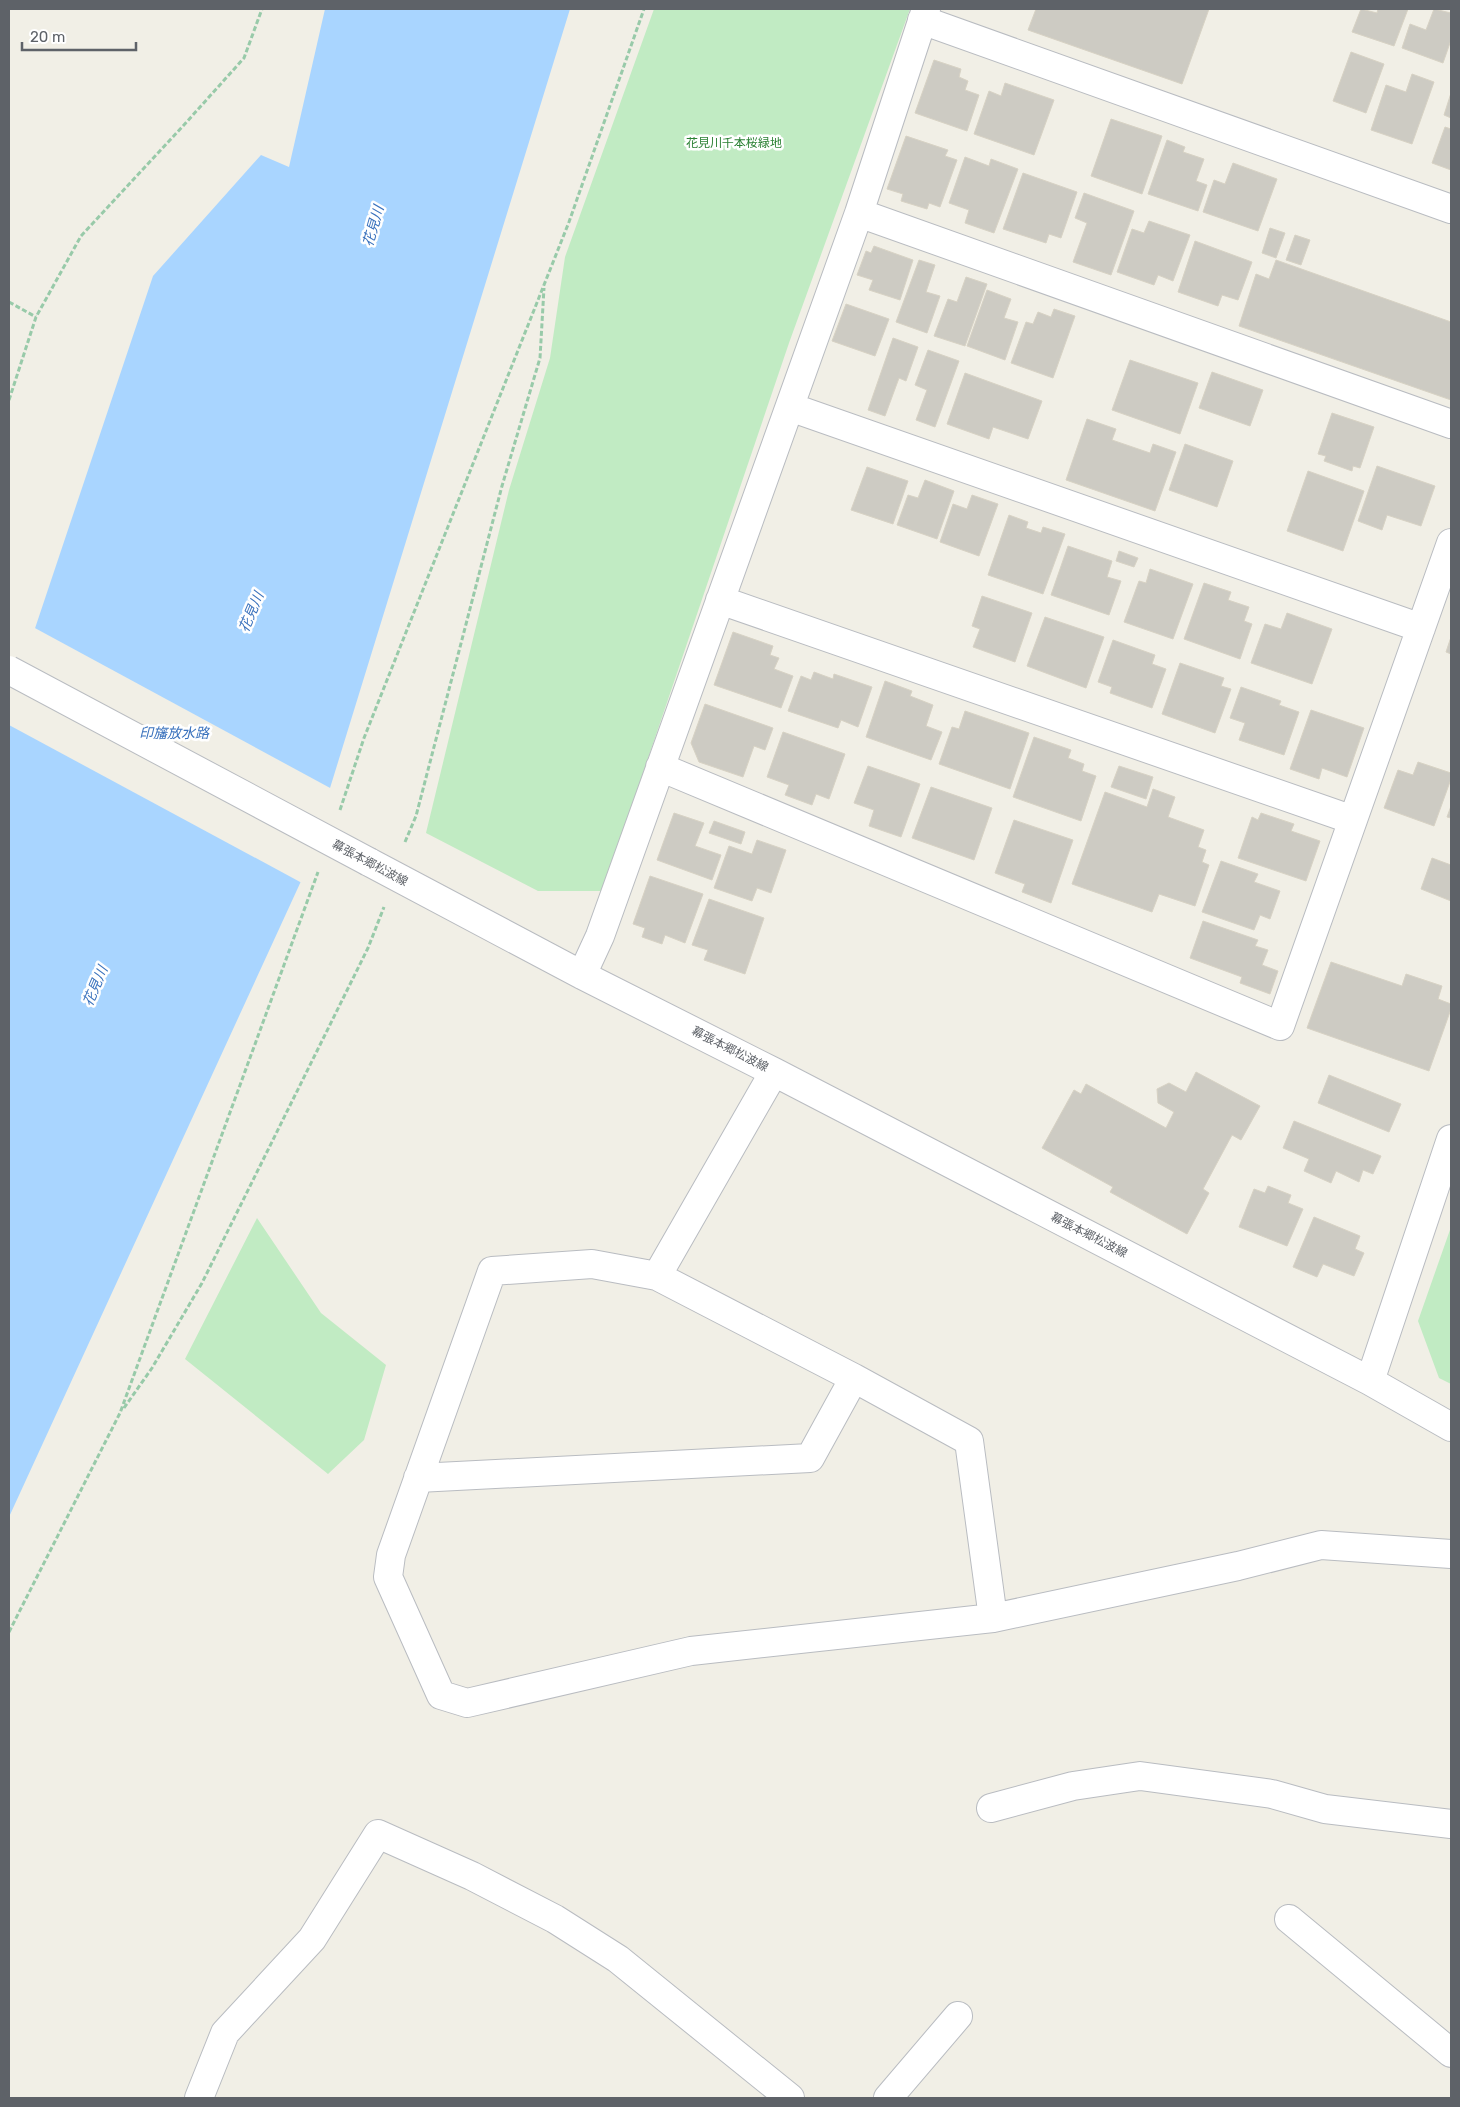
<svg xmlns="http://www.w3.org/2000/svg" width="1460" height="2107" font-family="Rubik,'Noto Sans JP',sans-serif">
<rect width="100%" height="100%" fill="#f1efe6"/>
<!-- green -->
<path fill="#c1ebc3" d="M654,9H910L789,343L603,891H538L426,833L509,490L550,358L565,257Z
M257,1218L321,1313L386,1365L364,1440L328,1474L185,1359Z
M1451,1227V1384L1439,1378L1418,1321Z"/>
<!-- water -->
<path fill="#a9d5ff" d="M325,9H570L302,879L9,1517V706L153,276L261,155L289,167Z"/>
<!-- pier -->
<path fill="#f1efe6" d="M33,627L332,789L302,883L9,725V698Z"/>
<!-- building -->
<path fill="#cdcbc3" stroke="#d7d2c4" d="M1036,9H1209L1182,84L1028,30Z
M1361,9L1377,13L1378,9H1408L1394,46L1352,32Z
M1434,9L1451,13V40L1443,63L1402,48L1410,24L1426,30Z
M1351,52L1384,64L1366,113L1333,101Z
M934,60L961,69L959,77L968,81L965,90L979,95L967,131L915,113Z
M1412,74L1434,82L1412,144L1371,130L1386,85L1406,92Z
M1005,83L1054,100L1034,155L974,134L989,91L1001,96Z
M1451,93V118L1444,115Z
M1111,119L1162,136L1142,194L1091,176Z
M1445,127L1451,129V170L1432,163Z
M906,136L948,150L945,156L957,160L940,207L929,203L927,209L901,201L903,194L887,189Z
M1167,140L1185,147L1183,152L1204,159L1196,181L1207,185L1198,211L1148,194Z
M965,157L989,166L991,159L1018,169L994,233L965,223L969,210L949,203Z
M1233,163L1277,179L1258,231L1203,212L1214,180L1225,184Z
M1023,173L1077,192L1061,238L1049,234L1046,243L1003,229Z
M1084,193L1134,211L1111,275L1073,262L1087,223L1075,218Z
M1149,221L1190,235L1173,281L1158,275L1154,285L1117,272L1132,229L1144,233Z
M1270,228L1285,233L1276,258L1262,253Z
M1295,235L1310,240L1301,265L1286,260Z
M1195,241L1252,262L1238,300L1222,295L1218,306L1178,292Z
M874,246L913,260L900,300L869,290L873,280L857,275L866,251L871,253Z
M919,260L935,265L926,292L940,296L927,333L896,322Z
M1276,260L1451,322V400L1239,326L1256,274L1269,279Z
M966,277L987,284L965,346L934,336L948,299L957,302Z
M987,290L1011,299L1004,318L1018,322L1005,360L967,346Z
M846,304L889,319L875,356L832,341Z
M1054,309L1075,316L1053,378L1011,363L1026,322L1033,324L1038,312L1051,317Z
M893,338L918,347L906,381L899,378L885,416L868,410Z
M928,350L959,361L935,427L916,420L927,390L915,385Z
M1130,360L1198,383L1180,434L1112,410Z
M1212,372L1263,390L1250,426L1199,408Z
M965,373L1042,401L1028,439L993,427L989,439L947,424Z
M1332,413L1374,427L1360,468L1353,466L1352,471L1324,461L1326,456L1318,454Z
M1087,419L1116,429L1112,440L1150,453L1153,444L1176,452L1155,511L1066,480Z
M1185,444L1233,461L1217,507L1169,490Z
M1377,466L1435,486L1421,526L1387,515L1382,530L1358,521Z
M867,467L908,481L893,524L851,510Z
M1308,471L1364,491L1343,551L1287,531Z
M925,480L954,491L937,539L897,525L908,495L918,498Z
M972,495L998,504L979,556L940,542L953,504L967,509Z
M1009,515L1028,522L1026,528L1041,533L1043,527L1065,534L1043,594L988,575Z
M1068,546L1112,561L1107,577L1121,581L1109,615L1051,595Z
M1119,551L1138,558L1134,567L1116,561Z
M1150,569L1193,584L1173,639L1124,622L1139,581L1146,583Z
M1204,583L1231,592L1228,600L1249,607L1244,621L1252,624L1240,659L1184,639Z
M982,596L1032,613L1015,662L973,647L980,629L972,626Z
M1287,613L1332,629L1312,684L1251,663L1265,624L1281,629Z
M1045,617L1104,637L1086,688L1027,666Z
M733,632L773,646L770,655L779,658L774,669L793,676L781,708L714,685Z
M1451,637V654L1446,652Z
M1113,640L1155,655L1152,664L1166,669L1152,708L1110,693L1112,687L1098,682Z
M1180,663L1224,678L1221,686L1231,689L1215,733L1162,714Z
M814,672L833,679L834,674L872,687L858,727L841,720L838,728L788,711L801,676L811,680Z
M885,681L912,691L910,696L933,705L926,726L942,732L931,760L866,737Z
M1241,687L1281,701L1279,705L1299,712L1284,755L1239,740L1245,723L1230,718Z
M705,704L773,728L765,750L754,746L743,777L699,762L691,743Z
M1311,710L1364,728L1347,777L1322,768L1319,779L1290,769Z
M965,711L1029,733L1010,789L939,764L952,727L959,729Z
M783,732L845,754L829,799L816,794L812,805L785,795L789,785L767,777Z
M1034,737L1071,750L1068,758L1084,764L1082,771L1096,776L1081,821L1013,797Z
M1418,762L1451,773V779L1434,826L1384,808L1398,770L1413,775Z
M868,766L920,784L901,837L869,826L874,810L854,803Z
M1119,766L1153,777L1146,799L1111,787Z
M931,787L992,808L974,860L912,838Z
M1153,789L1175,797L1168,817L1204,830L1198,847L1206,850L1202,862L1209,865L1195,906L1159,894L1152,912L1072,884L1105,792L1147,807Z
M1451,806V818L1447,817Z
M674,813L704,823L695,846L721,855L712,880L657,860Z
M1261,813L1294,824L1291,831L1320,841L1306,881L1238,858L1252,817L1258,820Z
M1014,820L1073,840L1051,903L1022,892L1025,884L995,873Z
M714,821L745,832L741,844L709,833Z
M757,840L786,850L771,893L757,888L752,901L714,888L729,846L752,854Z
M1432,858L1451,865V901L1421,889Z
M1221,861L1258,874L1254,882L1280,891L1270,919L1260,915L1254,930L1202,912Z
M650,876L703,894L685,943L665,935L662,944L642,937L645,928L633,924Z
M709,899L764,918L745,974L704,960L708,950L692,945Z
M1203,921L1258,940L1255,946L1268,950L1262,965L1278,971L1270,994L1240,983L1242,977L1190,958Z
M1331,962L1402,986L1406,974L1442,986L1438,999L1451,1004V1009L1429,1071L1307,1028Z
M1196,1072L1260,1106L1241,1140L1232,1135L1203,1189L1209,1193L1187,1234L1110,1192L1113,1187L1042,1148L1074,1090L1081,1094L1086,1084L1166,1128L1174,1112L1158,1103L1157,1089L1169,1083L1186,1092Z
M1329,1075L1401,1104L1389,1132L1318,1103Z
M1294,1121L1381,1156L1373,1174L1363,1170L1359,1182L1336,1171L1331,1183L1304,1171L1309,1159L1283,1148Z
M1268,1186L1291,1195L1288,1203L1303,1209L1287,1246L1239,1227L1254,1189L1265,1193Z
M1314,1217L1360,1236L1355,1249L1364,1253L1354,1276L1323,1264L1317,1277L1293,1267Z"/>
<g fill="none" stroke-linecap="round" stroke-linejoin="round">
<!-- minor casing -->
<g stroke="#b9bcc1" stroke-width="30">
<path id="minor" d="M922,20L1451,209
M859,213L1451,424
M790,407L1421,628
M720,600L1353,820
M660,767L1280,1026L1451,543
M369,862L582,975L774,1072L1370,1381L1451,1427
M582,975L600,936L859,213L926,9
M657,1276L774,1072
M1370,1381L1451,1139
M418,1478L810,1458L854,1378
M993,1618L969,1441L854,1378L657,1276L592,1264L492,1271L391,1555L388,1577L441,1695L467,1703L691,1651L993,1618L1238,1566L1321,1545L1451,1554
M991,1808L1073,1786L1140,1776L1272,1794L1325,1809L1451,1824
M1289,1919L1451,2053
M199,2098L225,2033L312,1939L378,1834L472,1876L555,1919L618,1959L790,2098
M888,2098L958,2016"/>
</g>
<!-- path -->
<path stroke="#98caa9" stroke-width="3" stroke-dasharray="5 2.5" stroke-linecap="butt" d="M9,302L36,317
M9,400L36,317L81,236L183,126L244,58L262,9
M340,810L364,738L569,222L644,9
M405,842L416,816L502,486L540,358L544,288
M124,1408L152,1368L202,1283L368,948L384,907
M9,1632L120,1413L318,872"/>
<!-- minor -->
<use href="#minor" stroke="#fff" stroke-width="28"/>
<!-- minor-bridge casing -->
<g stroke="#b9bcc1" stroke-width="30" stroke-linecap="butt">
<path id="minor-bridge" d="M9,670L369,862"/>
</g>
<!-- minor-bridge -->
<use href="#minor-bridge" stroke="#fff" stroke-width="28"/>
</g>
<g text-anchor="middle" stroke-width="5" stroke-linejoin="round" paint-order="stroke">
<!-- park labels -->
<g font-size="12" fill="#2b8134" stroke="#fff">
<text x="734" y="147">花見川千本桜緑地</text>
</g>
<!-- street labels -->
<g font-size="12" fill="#5e6268" stroke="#fff">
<text transform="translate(370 863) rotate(28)" y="4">幕張本郷松波線</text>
<text transform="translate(730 1049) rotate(27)" y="4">幕張本郷松波線</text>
<text transform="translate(1089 1235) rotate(27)" y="4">幕張本郷松波線</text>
</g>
<!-- water labels -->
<g font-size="14" font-style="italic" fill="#3a72bd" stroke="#fff">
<text transform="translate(373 226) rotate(-74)" y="5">花見川</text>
<text transform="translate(251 612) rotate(-67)" y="5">花見川</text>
<text x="174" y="738">印旛放水路</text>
<text transform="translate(95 986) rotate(-67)" y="5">花見川</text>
</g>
</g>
<!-- border -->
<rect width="1460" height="2107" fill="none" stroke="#5e6268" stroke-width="20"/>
<!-- scale -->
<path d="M22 42v8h114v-8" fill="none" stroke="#5e6268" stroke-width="2.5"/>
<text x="30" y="42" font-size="15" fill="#5e6268" stroke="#ffffff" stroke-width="4" paint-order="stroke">20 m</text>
</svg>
